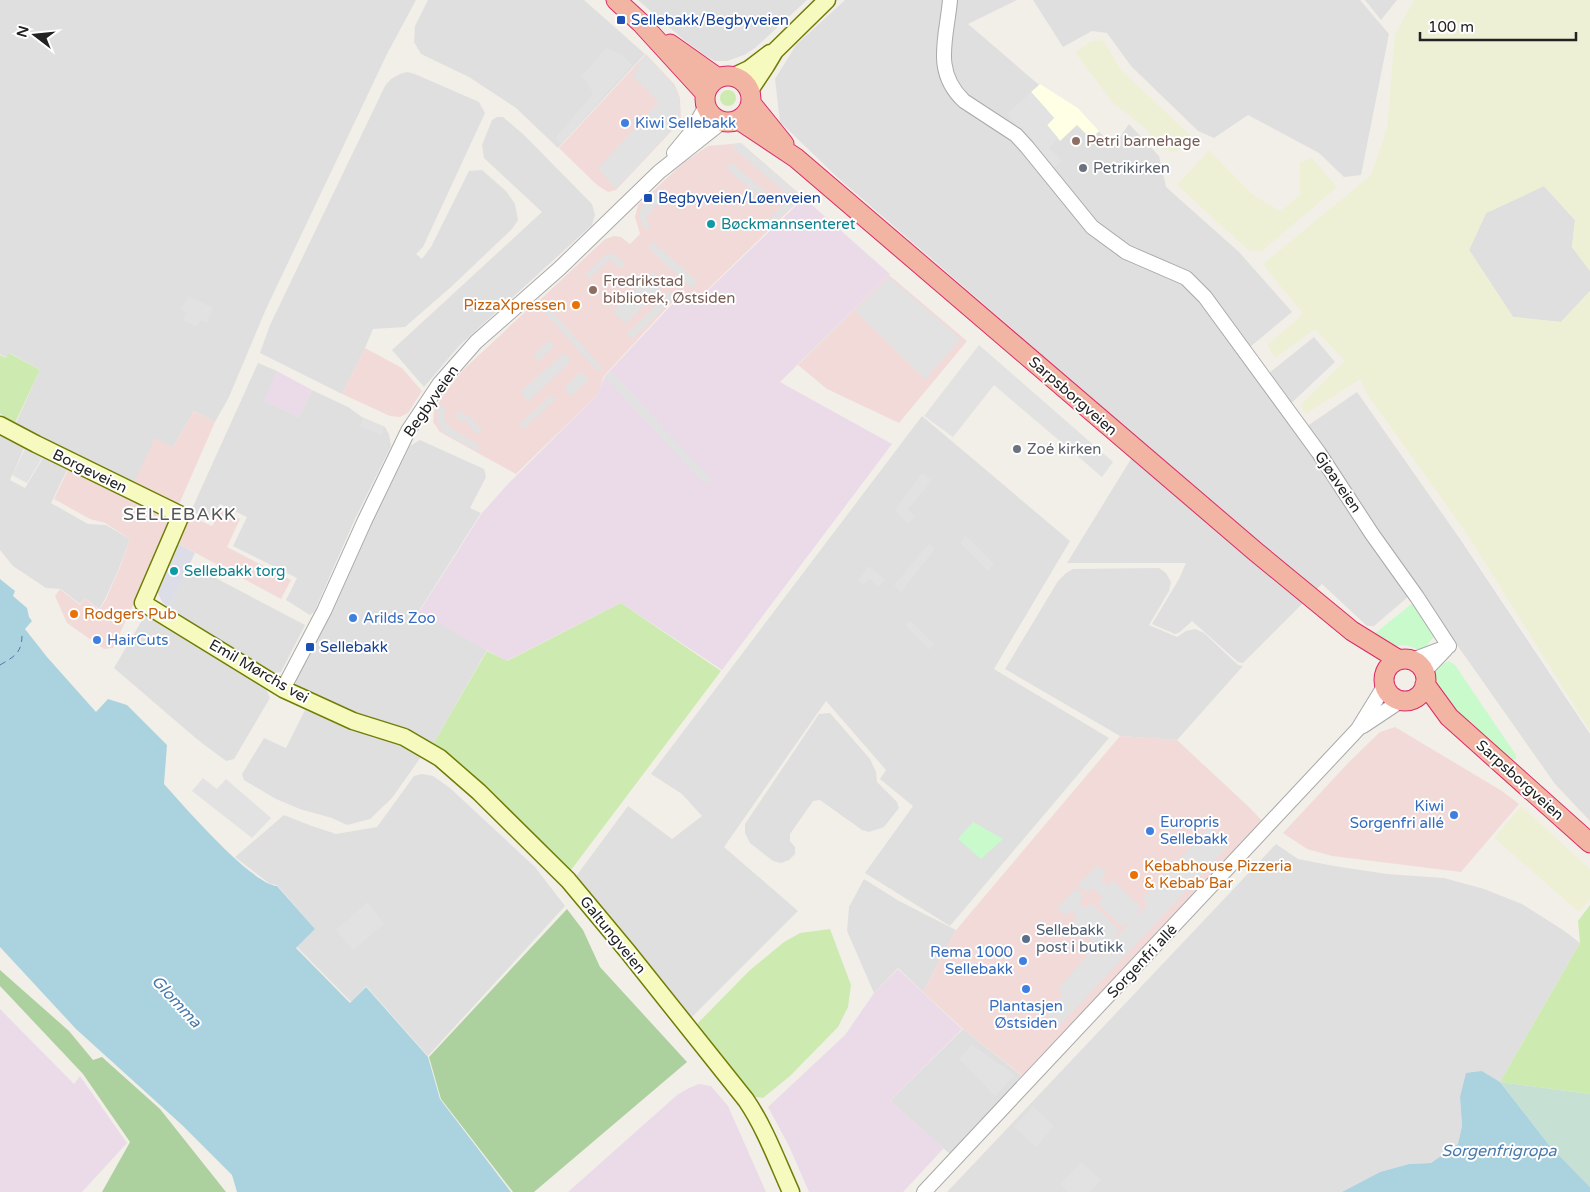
<svg xmlns="http://www.w3.org/2000/svg" width="1590" height="1192" font-family="'Varela Round',sans-serif">
<rect width="100%" height="100%" fill="#f2efe9"/>
<!-- residential -->
<path fill="#e0dfdf" d="M0,0H416L387,54L323,189L266,309L229,397L215,422L194,411L173,447L133,485L14,427L40,370L10,353L7,358L0,354Z
M428,0H584L645,54L558,148L516,108L469,77L421,54L414,42L415,26Z
M638,0H807L755,48L744,55L727,61H715L706,56L684,40Z
M845,0H1017L968,24L1038,84L1078,108L1113,147L1129,124L1159,156L1166,187L1239,252L1292,312L1250,347L1269,373L1314,337L1335,362L1285,409L1300,431L1357,392L1460,539L1590,734V821L1555,784L1419,591L1409,596L1374,626H1367L1322,584L1243,663L1238,662L1192,621L1180,632L1175,634L1152,624L1179,579L1186,563H1067L1142,441L837,177L780,122L775,79L796,45Z
M1033,0H1360L1389,34L1361,175L1344,177L1319,153L1248,115L1214,138L1198,131L1131,66L1107,33L1092,31L1063,47Z
M1365,0H1397L1381,20Z
M407,72L415,74L479,102L485,113L423,247L416,254L422,259L431,247L469,171L482,170L506,191L515,204L518,220L512,229L451,287L405,327L373,329L365,348L342,394L260,353L270,325L385,86L391,79L400,74Z
M497,117H503L523,134L592,204L595,215L592,225L459,346L424,387L392,350L542,212L484,158L482,145L492,120Z
M1544,186L1575,220L1572,247L1590,271V291L1561,322L1513,317L1469,250L1486,213Z
M258,363L277,371L265,401L299,417L312,390L348,407L362,417L385,427L389,434L391,446L354,521L314,612L310,615L286,600L297,578L233,546L247,517L220,504L210,521L191,511Z
M922,416L1070,541L994,669L1109,738L950,926L865,873L913,806L880,779L886,770L826,701L724,847L798,911L691,1018L574,879L628,806L672,839L702,816L682,794L651,774Z
M0,433L24,448L10,480L25,488L43,458L67,470L51,503L88,524L106,525L130,539L118,571L104,601L99,609L85,598L80,604L61,589L46,588L13,566L0,550Z
M420,440L484,469L486,477L470,508L481,513L419,611L487,650L432,746L349,714L297,687L295,679L410,446Z
M189,564L305,625L281,672L274,674L169,608Z
M1159,568L1166,573L1171,582L1169,591L1149,625L1177,637L1186,631L1195,629L1204,633L1238,665L1243,666L1177,740L1120,736L1005,669L1058,581L1066,573L1073,569Z
M145,615L266,689L270,698L234,759L226,761L198,740L114,668Z
M305,710L324,718L326,714L374,738L384,736L423,754L392,798L370,819L347,825L332,818L300,809L276,799L244,780L242,774L264,738L286,748Z
M830,713L870,759L876,772L877,782L897,802L899,808L884,827L869,832L862,830L820,800L813,801L790,834V841L795,847V854L789,860L781,863L773,861L750,843L745,833V824L819,714Z
M422,774L433,776L450,788L535,867L565,906L428,1056L366,986L351,1002L297,947L315,929L277,885L270,884L235,857L284,815L309,825L336,834L377,827L414,776Z
M1276,844L1298,859L1334,866L1387,874L1444,878L1484,889L1522,904L1563,930L1580,943L1500,1082L1482,1071L1460,1097L1462,1126L1458,1144L1431,1163L1409,1164L1380,1172L1342,1192H947Z
M864,879L899,901L956,930L923,992L898,968L874,993L847,931L849,907Z
M963,1029L1022,1076L951,1155L890,1101Z"/>
<!-- commercial -->
<path fill="#f2dad9" d="M646,54L675,85L680,98L681,121L616,190L608,192L597,185L559,148Z
M741,143L803,197L699,298H676L604,376L598,394L516,474L440,432L433,422L434,411L444,394L463,370L527,310L542,298L605,239L614,236L621,237L630,244L640,234L635,217L638,205L683,163L708,146Z
M889,275L967,341L899,423L827,389L798,365Z
M365,348L402,368L422,391L408,413L400,417L390,416L342,394Z
M194,411L215,422L180,502L174,505L133,485L155,438L173,447Z
M68,470L169,520L171,524L113,648L104,649L67,623L55,596L60,589L80,605L85,598L99,610L105,601L119,570L130,539L105,523L90,519L54,499Z
M222,510L240,519L227,547L291,580L281,599L177,543L190,516L212,526Z
M1395,727L1502,791L1519,804L1461,872L1332,856L1307,849L1283,833L1350,761L1380,732Z
M1120,736L1177,740L1250,808L1267,826L1029,1081L963,1029L923,992L956,930Z"/>
<!-- industrial -->
<path fill="#ebdbe8" d="M804,198L890,274L780,382L892,444L722,670L621,603L506,661L419,612L482,513L507,485L597,395L605,376L677,299H699Z
M277,371L312,390L299,417L264,401Z
M898,969L962,1029L890,1101L944,1148L903,1192H809L789,1146L768,1107L845,1035L874,993Z
M0,1009L74,1084L80,1076L127,1143L82,1192H0Z
M699,1084L711,1086L728,1106L766,1192H568L677,1095L689,1088Z"/>
<!-- education -->
<path fill="#ffffe5" d="M1040,84L1078,108L1099,131L1091,139L1077,125L1060,141L1047,125L1054,118L1031,92Z"/>
<!-- farmland -->
<path fill="#eef0d5" d="M1414,0H1590V271L1572,247L1575,220L1544,186L1486,213L1469,250L1513,317L1561,322L1590,291V731L1467,534L1367,394L1360,379L1306,414L1301,405L1345,361L1315,329L1275,358L1267,345L1303,314L1263,264L1371,175L1387,129L1395,34Z
M1103,40L1121,70L1191,136L1176,152L1162,149L1145,128L1112,102L1075,52L1090,42Z
M1209,150L1252,194L1280,211L1300,195V162L1312,158L1337,187L1262,251L1248,250L1177,185Z
M1521,806L1590,869V899L1579,912L1494,838Z"/>
<!-- grass -->
<path fill="#cdebb0" d="M720 98a8 8 0 1 1 16 0a8 8 0 1 1-16 0Z
M9,353L40,370L14,425L0,413V355L6,358Z
M621,603L721,671L568,874L432,746L487,651L507,661Z
M1590,905V1094L1500,1082L1580,943L1578,921Z
M830,929L851,985L848,1007L838,1027L790,1076L763,1098L750,1096L697,1030L698,1023L749,971L784,942L800,933Z"/>
<!-- forest -->
<path fill="#add19e" d="M567,909L583,930L600,967L687,1062L534,1192H513L441,1099L429,1057Z
M0,970L69,1031L93,1060L102,1057L160,1109L226,1192H102L130,1142L83,1074L0,986Z"/>
<!-- wetland -->
<path fill="#c6e0d4" d="M1500,1082L1590,1094V1187L1549,1145Z"/>
<!-- park -->
<path fill="#c8facc" d="M1414,602L1436,634L1422,651L1406,645L1393,646L1374,634Z
M1449,661L1455,665L1516,755V759L1511,760L1435,694C1433,676 1430,669 1449,661Z
M973,822L1003,839L981,859L958,839Z"/>
<!-- parking -->
<path fill="#e2e2e2" d="M606,48L621,54L632,65L561,144L555,138L593,94L587,81L581,77Z
M646,55L675,86L679,99L680,118L678,123L616,189L598,168L659,102L633,77L641,60Z
M1031,92L1054,118L1047,125L1058,138L1049,148L1062,161L1054,168L1007,114Z
M741,143L802,197L766,231L762,227L791,197L732,147L735,144Z
M731,162L774,199L769,205L726,168Z
M656,192L662,198L645,219L651,225L646,230L641,224L640,214L641,208Z
M653,242L698,282L692,288L648,248Z
M612,253L625,264L619,268L610,259L589,279L585,275L605,255Z
M652,272L665,285L625,324L613,311Z
M889,277L961,339L925,379L855,311Z
M670,291L676,297L632,339L627,334Z
M188,296L213,308L207,323L200,320L197,327L183,320L186,313L181,310Z
M550,309L602,368L598,372L545,313Z
M549,340L554,346L538,361L533,356Z
M979,345L1113,462L1102,477L994,385L953,437L924,416Z
M564,353L571,361L529,401L525,399L521,391Z
M611,371L711,479L704,484L605,377Z
M581,372L589,380L572,395L567,394L565,387Z
M550,396L557,398L523,429L519,425Z
M439,406L446,408L444,415L446,422L451,428L480,446L477,451L447,435L442,430L437,420V414Z
M459,411L466,417L468,415L482,430L477,434L464,419L461,422L455,416Z
M363,419L384,427L381,435L360,426Z
M25,449L42,458L27,483L12,475Z
M922,473L932,480L908,509L915,517L908,524L895,510Z
M966,536L994,564L988,571L960,543Z
M929,544L935,549L901,592L894,585Z
M869,566L885,580L878,587L870,579L863,585L858,580Z
M910,620L934,644L930,650L906,626Z
M203,778L217,789L226,779L271,818L252,838L192,791Z
M1209,827L1228,846L1059,1026L1046,1013L1063,994L1058,989L1091,951L1098,957L1109,945L1107,944L1101,950L1073,923L1077,917L1071,911L1066,916L1057,908L1076,888L1084,896L1079,902L1085,908L1091,903L1120,930L1115,935L1117,937L1130,922L1128,921L1123,927L1098,903L1103,897L1093,888L1088,893L1078,885L1097,865L1106,873L1101,880L1108,886L1112,880L1141,907L1136,912L1138,914L1148,905L1142,899Z
M368,902L384,924L353,950L336,930Z
M972,1045L1015,1075L995,1096L959,1059Z
M1033,1106L1054,1126L1036,1147L1014,1127Z
M1081,1162L1101,1180L1090,1192H1068L1060,1184Z"/>
<!-- plaza -->
<path fill="#dddde8" d="M177,543L195,553L169,608L162,602L158,593L157,585Z"/>
<!-- water -->
<path fill="#aad3df" d="M0,579L15,591L13,596L27,608L29,617L32,621L25,629L47,657L96,712L108,699L127,705L167,745L164,784C183,805 251,884 277,886L315,929L296,948L350,1003L366,987L428,1057L440,1099L511,1192H237L232,1175L182,1125L76,1029L0,947Z
M1482,1071L1500,1082L1549,1145L1590,1187V1192H1342L1380,1172L1409,1164L1431,1163L1458,1144L1462,1126L1460,1097L1466,1073Z"/>
<g fill="none" stroke-linecap="round" stroke-linejoin="round">
<!-- ferry -->
<path stroke="#4a7aab" stroke-width="1" stroke-dasharray="6 5" stroke-linecap="butt" d="M0,665C15,656 22,653 22,634"/>
<!-- tertiary casing -->
<g stroke="#a9a9a9" stroke-width="16">
<path id="tertiary" d="M950,0C947,37 932,71 964,101L1016,135L1027,147L1092,227L1126,252L1186,278L1205,297L1319,453L1372,534L1417,597L1449,646
M674,153L692,131L706,106
M1412,660L1449,646
M1424,672L1446,649
M283,689L324,611L365,520L408,431L440,383L476,342L560,268L659,172L722,122
M1363,726L1402,700
M924,1192L1358,729L1385,685"/>
</g>
<!-- secondary casing -->
<g stroke="#707d05" stroke-width="19">
<path id="secondary" d="M734,76L749,69L770,53
M750,90L766,66L775,51L827,0
M0,425L36,444L181,515L143,603L283,689L353,721L404,737L440,758L479,792L568,880L628,952L746,1100C765,1128 777,1161 791,1192"/>
</g>
<!-- trunk casing -->
<g stroke="#dc2a67" stroke-width="21">
<path id="trunk" d="M616,0L641,23L705,93
M670,44L718,78
M705 99a23 23 0 1 1 46 0a23 23 0 1 1-46 0Z
M751,103L784,144
M739,120L796,158L1256,552L1352,631L1399,660
M1384 680a21 21 0 1 1 42 0a21 21 0 1 1-42 0Z
M1425,684L1449,717L1590,843"/>
</g>
<!-- tertiary -->
<use href="#tertiary" stroke="#fff" stroke-width="14"/>
<!-- secondary -->
<use href="#secondary" stroke="#f7fabf" stroke-width="16"/>
<!-- trunk -->
<use href="#trunk" stroke="#f2b4a3" stroke-width="19"/>
</g>
<!-- markers -->
<g fill="#1a4fb4" stroke="#fff" stroke-width="2">
<rect x="616" y="15" width="10" height="10" rx="2.5"/>
<rect x="643" y="193" width="10" height="10" rx="2.5"/>
<rect x="305" y="642" width="10" height="10" rx="2.5"/>
</g>
<g fill="#3f7fe0" stroke="#fff" stroke-width="2">
<circle cx="625" cy="123" r="5"/>
<circle cx="353" cy="618" r="5"/>
<circle cx="97" cy="640" r="5"/>
<circle cx="1454" cy="815" r="5"/>
<circle cx="1150" cy="831" r="5"/>
<circle cx="1023" cy="961" r="5"/>
<circle cx="1026" cy="989" r="5"/>
</g>
<g fill="#8d6e63" stroke="#fff" stroke-width="2">
<circle cx="1076" cy="141" r="5"/>
<circle cx="593" cy="290" r="5"/>
</g>
<g fill="#6b7280" stroke="#fff" stroke-width="2">
<circle cx="1083" cy="168" r="5"/>
<circle cx="1017" cy="449" r="5"/>
</g>
<g fill="#0f9aa8" stroke="#fff" stroke-width="2">
<circle cx="711" cy="224" r="5"/>
<circle cx="174" cy="571" r="5"/>
</g>
<g fill="#e8710a" stroke="#fff" stroke-width="2">
<circle cx="576" cy="305" r="5"/>
<circle cx="74" cy="614" r="5"/>
<circle cx="1134" cy="875" r="5"/>
</g>
<circle fill="#5c6f8a" stroke="#fff" stroke-width="2" cx="1026" cy="939" r="5"/>
<g text-anchor="middle" stroke-width="4" stroke-linejoin="round" paint-order="stroke">
<!-- transit labels -->
<g font-size="15" fill="#164399" stroke="#fff" text-anchor="start">
<text x="631" y="25">Sellebakk/Begbyveien</text>
<text x="658" y="203">Begbyveien/Løenveien</text>
<text x="320" y="652">Sellebakk</text>
</g>
<!-- shop labels -->
<g font-size="15" fill="#366cbe" stroke="#fff" text-anchor="start">
<text x="635" y="128">Kiwi Sellebakk</text>
<text x="363" y="623">Arilds Zoo</text>
<text x="107" y="645">HairCuts</text>
<text x="1444" y="811" text-anchor="end">Kiwi<tspan x="1444" dy="17">Sorgenfri allé</tspan></text>
<text x="1160" y="827">Europris<tspan x="1160" dy="17">Sellebakk</tspan></text>
<text x="1013" y="957" text-anchor="end">Rema 1000<tspan x="1013" dy="17">Sellebakk</tspan></text>
<text x="1026" y="1011" text-anchor="middle">Plantasjen<tspan x="1026" dy="17">Østsiden</tspan></text>
</g>
<!-- education labels -->
<g font-size="15" fill="#785e54" stroke="#fff" text-anchor="start">
<text x="1086" y="146">Petri barnehage</text>
<text x="603" y="286">Fredrikstad<tspan x="603" dy="17">bibliotek, Østsiden</tspan></text>
</g>
<!-- worship labels -->
<g font-size="15" fill="#5b616d" stroke="#fff" text-anchor="start">
<text x="1093" y="173">Petrikirken</text>
<text x="1027" y="454">Zoé kirken</text>
</g>
<!-- culture labels -->
<g font-size="15" fill="#0d838f" stroke="#fff" text-anchor="start">
<text x="721" y="229">Bøckmannsenteret</text>
<text x="184" y="576">Sellebakk torg</text>
</g>
<!-- food labels -->
<g font-size="15" fill="#c56008" stroke="#fff" text-anchor="start">
<text x="566" y="310" text-anchor="end">PizzaXpressen</text>
<text x="84" y="619">Rodgers Pub</text>
<text x="1144" y="871">Kebabhouse Pizzeria<tspan x="1144" dy="17">&amp; Kebab Bar</tspan></text>
</g>
<!-- street labels -->
<g font-size="15" fill="#222" stroke="#fff">
<text transform="translate(1073 396) rotate(41)" y="5">Sarpsborgveien</text>
<text transform="translate(431 401) rotate(-55)" y="5">Begbyveien</text>
<text transform="translate(90 471) rotate(26)" y="5">Borgeveien</text>
<text transform="translate(1338 482) rotate(56)" y="5">Gjøaveien</text>
<text transform="translate(259 671) rotate(30)" y="5">Emil Mørchs vei</text>
<text transform="translate(1520 780) rotate(42)" y="5">Sarpsborgveien</text>
<text transform="translate(613 935) rotate(51)" y="5">Galtungveien</text>
<text transform="translate(1142 961) rotate(-47)" y="5">Sorgenfri allé</text>
</g>
<!-- service labels -->
<g font-size="15" fill="#4e5e75" stroke="#fff" text-anchor="start">
<text x="1036" y="935">Sellebakk<tspan x="1036" dy="17">post i butikk</tspan></text>
</g>
<!-- water labels -->
<g font-size="16" font-style="italic" fill="#4a7aab" stroke="#fff">
<text transform="translate(177 1001) rotate(47)" y="6">Glomma</text>
<text x="1499" y="1156">Sorgenfrigropa</text>
</g>
<!-- quarter labels -->
<g font-size="18" letter-spacing="1" fill="#555" stroke="#fff">
<text x="180" y="520">SELLEBAKK</text>
</g>
</g>
<!-- north arrow -->
<g transform="translate(35 35) rotate(286)" stroke="#ffffff" stroke-width="4" paint-order="stroke">
<path d="M0-4L9 19L0 12L-9 19Z" fill="#222222"/>
<text y="-8" font-size="14" font-weight="bold" text-anchor="middle" fill="#222222">N</text>
</g>
<!-- scale -->
<path d="M1420 32v8h156v-8" fill="none" stroke="#222222" stroke-width="2.5"/>
<text x="1428" y="32" font-size="15" fill="#222222" stroke="#ffffff" stroke-width="4" paint-order="stroke">100 m</text>
</svg>
